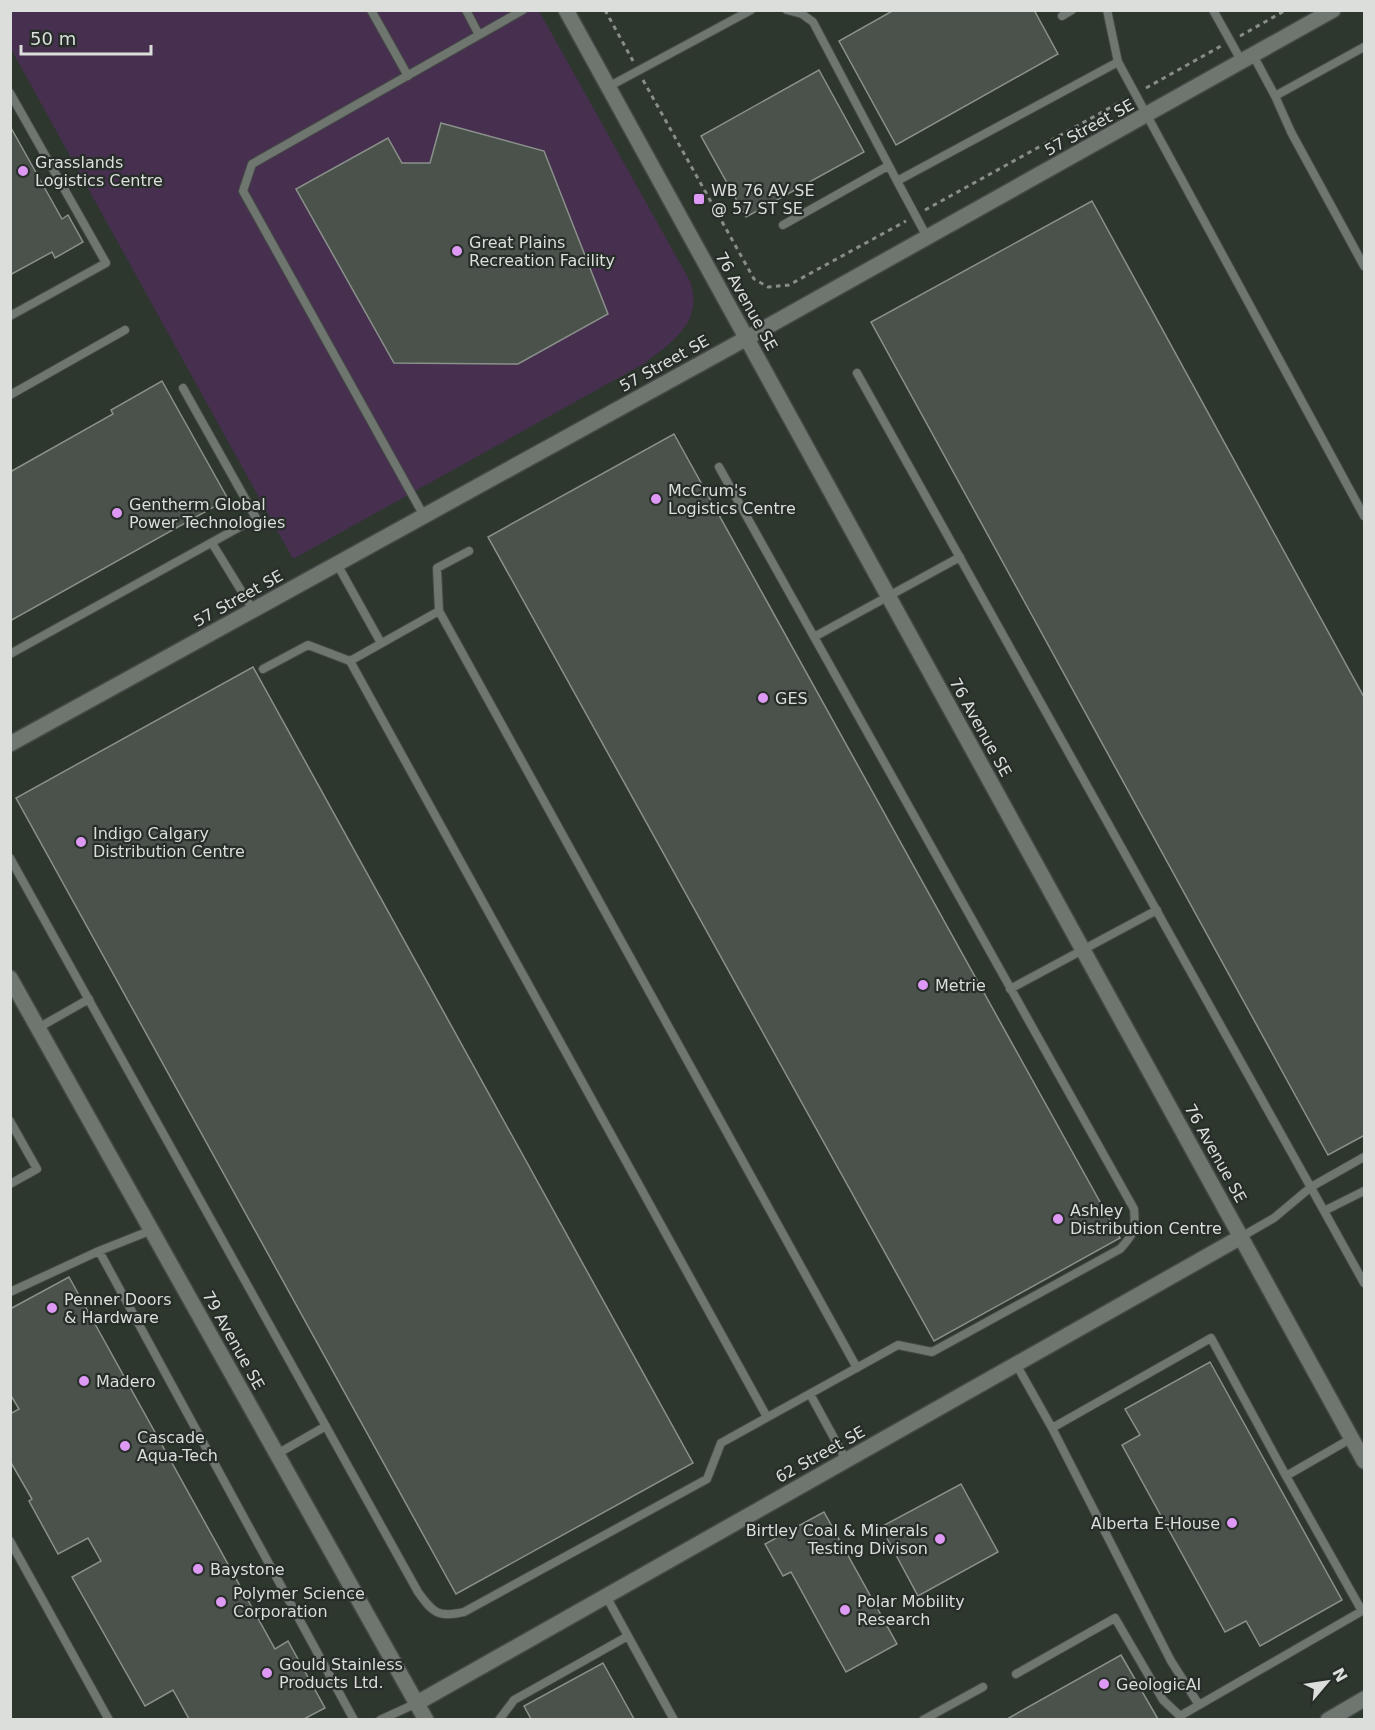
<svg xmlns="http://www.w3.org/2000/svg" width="1375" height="1730" font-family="'DejaVu Sans',sans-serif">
<rect width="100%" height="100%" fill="#272d28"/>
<!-- built -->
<path fill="#2d372e" d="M11,11H1364V1719L11,1720Z"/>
<!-- green -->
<path fill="#47304f" d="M10,11H539L691,283C692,290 695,300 693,307C690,331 663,349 645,363L293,559L11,49Z"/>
<!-- building -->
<path fill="#4b514b" stroke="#8a918a" stroke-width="1.5" d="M894,10H1034L1058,54L896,145L839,41Z
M819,70L864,152L746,217L701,136Z
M441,123L544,151L608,314L518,364L394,363L296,189L388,138L402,163H430Z
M10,126L62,219L68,215L83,242L55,258L52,252L10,275Z
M1092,201L1365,699V1135L1328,1155L871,322Z
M162,381L228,499L10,621V472L113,414L111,410Z
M674,434L1120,1238L934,1341L488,537Z
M253,667L693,1463L456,1594L16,798Z
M69,1277L275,1649L288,1641L325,1708L304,1719H189L173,1690L145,1706L72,1577L101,1561L88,1538L58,1554L29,1501L32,1499L10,1461V1414L19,1409L10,1394V1309Z
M1210,1362L1342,1600L1260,1646L1246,1621L1225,1632L1122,1445L1140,1435L1125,1409Z
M961,1484L998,1552L918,1596L881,1527Z
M824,1512L897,1644L846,1672L791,1572L783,1576L765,1544Z
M1121,1655L1158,1719H1007Z
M603,1663L634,1719H531L524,1706Z"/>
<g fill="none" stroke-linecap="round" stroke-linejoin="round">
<!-- service casing -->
<g stroke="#454945" stroke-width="10">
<path id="service" d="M371,10L408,76
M466,10L479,35
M787,10L802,14L813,22L897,181
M1107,10L1118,62
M1213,10L1242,62
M1062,16L1072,10
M1364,47L1275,96L1291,132L1364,266
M1253,55L1275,96
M608,87L751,10
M10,93L106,263L10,316
M783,225L888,166
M927,237L897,181L1118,62L1364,516
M857,373L1324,1211
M10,395L125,330
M424,516L243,191L252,164L523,10
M212,543L253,610
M337,564L381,643
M439,611L437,568L469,551
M814,637L960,557
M10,654L256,518L183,388
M263,669L308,645L350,661
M10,858L418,1592C433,1613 438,1618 464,1612L707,1479L721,1443L898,1345L932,1352L1120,1249C1134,1234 1136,1230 1134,1209L719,467
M1010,989L1157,910
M38,1028L89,999
M10,1121L37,1169L10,1184
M1364,1191L1324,1211L1364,1283
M1241,1237L1274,1218L1311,1187L1364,1157
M99,1251L354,1720
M10,1292L99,1251L152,1230
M1016,1364L1052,1428L1211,1338L1286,1476
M810,1394L846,1460
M767,1417L350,661L439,611L857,1368
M1052,1428L1171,1661L1199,1705
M277,1454L326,1426
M10,1541L109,1720
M606,1596L674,1720
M1016,1674L1115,1618L1163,1700L1180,1716
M380,1720L417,1703
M499,1720L514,1700L628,1636
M923,1720L983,1687
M1182,1720L1180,1716L1362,1611L1286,1476L1352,1438"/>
</g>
<!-- minor casing -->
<g stroke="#454945" stroke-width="18">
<path id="minor" d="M566,10L1364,1461
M10,744L747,338L1333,10
M10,978L426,1720
M417,1703L1241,1237
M1328,1720L1364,1699"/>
</g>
<!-- path -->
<path stroke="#898d89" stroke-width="3" stroke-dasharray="4.5 4.5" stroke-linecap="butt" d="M605,10L633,61
M1240,36L1286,10
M643,80L754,279L768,287L789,285L906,221
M1146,88L1221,46
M925,210L1124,100"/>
<!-- service -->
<use href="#service" stroke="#6f7670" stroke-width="8"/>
<!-- minor -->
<use href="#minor" stroke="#6f7670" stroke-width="15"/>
</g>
<!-- markers -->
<g fill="#dd99f3" stroke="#272d28" stroke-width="2">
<circle cx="23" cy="171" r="6"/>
<rect x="693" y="193" width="12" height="12" rx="3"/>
<circle cx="457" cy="251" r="6"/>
<circle cx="656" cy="499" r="6"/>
<circle cx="117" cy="513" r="6"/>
<circle cx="763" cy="698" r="6"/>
<circle cx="81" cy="842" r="6"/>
<circle cx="923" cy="985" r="6"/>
<circle cx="1058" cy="1219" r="6"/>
<circle cx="52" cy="1308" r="6"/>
<circle cx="84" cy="1381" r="6"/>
<circle cx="125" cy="1446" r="6"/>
<circle cx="1232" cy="1523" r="6"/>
<circle cx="940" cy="1539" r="6"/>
<circle cx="198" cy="1569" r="6"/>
<circle cx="221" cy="1602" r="6"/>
<circle cx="845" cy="1610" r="6"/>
<circle cx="267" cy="1673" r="6"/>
<circle cx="1104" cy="1684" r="6"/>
</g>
<g text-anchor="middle" stroke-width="4.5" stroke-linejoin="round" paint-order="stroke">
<!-- street labels -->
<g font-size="16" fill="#dbdedb" stroke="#272d28">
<text transform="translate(1089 127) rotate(-29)" y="6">57 Street SE</text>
<text transform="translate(747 301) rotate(61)" y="6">76 Avenue SE</text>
<text transform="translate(664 363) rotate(-29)" y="6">57 Street SE</text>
<text transform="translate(238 598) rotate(-29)" y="6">57 Street SE</text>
<text transform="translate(981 727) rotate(61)" y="6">76 Avenue SE</text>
<text transform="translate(1216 1153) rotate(61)" y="6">76 Avenue SE</text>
<text transform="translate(234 1340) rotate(61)" y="6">79 Avenue SE</text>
<text transform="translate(820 1454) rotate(-29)" y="6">62 Street SE</text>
</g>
<!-- poi labels -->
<g font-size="16" fill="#dbdedb" stroke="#272d28" text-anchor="start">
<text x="35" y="168">Grasslands<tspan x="35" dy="18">Logistics Centre</tspan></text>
<text x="711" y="196">WB 76 AV SE<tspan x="711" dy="18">@ 57 ST SE</tspan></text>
<text x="469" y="248">Great Plains<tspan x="469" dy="18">Recreation Facility</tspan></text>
<text x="668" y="496">McCrum's<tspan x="668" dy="18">Logistics Centre</tspan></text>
<text x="129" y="510">Gentherm Global<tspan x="129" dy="18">Power Technologies</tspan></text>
<text x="775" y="704">GES</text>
<text x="93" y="839">Indigo Calgary<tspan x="93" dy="18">Distribution Centre</tspan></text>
<text x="935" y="991">Metrie</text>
<text x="1070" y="1216">Ashley<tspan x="1070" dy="18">Distribution Centre</tspan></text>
<text x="64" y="1305">Penner Doors<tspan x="64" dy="18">&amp; Hardware</tspan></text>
<text x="96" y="1387">Madero</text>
<text x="137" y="1443">Cascade<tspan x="137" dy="18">Aqua-Tech</tspan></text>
<text x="1220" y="1529" text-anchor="end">Alberta E-House</text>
<text x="928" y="1536" text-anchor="end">Birtley Coal &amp; Minerals<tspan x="928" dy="18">Testing Divison</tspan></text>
<text x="210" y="1575">Baystone</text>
<text x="233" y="1599">Polymer Science<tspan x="233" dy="18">Corporation</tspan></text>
<text x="857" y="1607">Polar Mobility<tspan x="857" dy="18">Research</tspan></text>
<text x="279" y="1670">Gould Stainless<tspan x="279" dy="18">Products Ltd.</tspan></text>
<text x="1116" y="1690">GeologicAI</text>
</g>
</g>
<!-- border -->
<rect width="1375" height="1730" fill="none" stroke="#dbdedb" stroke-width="24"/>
<!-- north arrow -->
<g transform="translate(1327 1682) rotate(61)" stroke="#272d28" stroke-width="4.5" paint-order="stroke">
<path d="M0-4.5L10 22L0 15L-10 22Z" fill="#dbdedb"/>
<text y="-9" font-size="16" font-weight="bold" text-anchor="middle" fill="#dbdedb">N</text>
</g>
<!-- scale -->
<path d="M21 45v9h130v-9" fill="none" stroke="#dbdedb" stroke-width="3"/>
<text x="30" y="45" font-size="18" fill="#dbdedb" stroke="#272d28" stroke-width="4.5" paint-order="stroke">50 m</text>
</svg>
